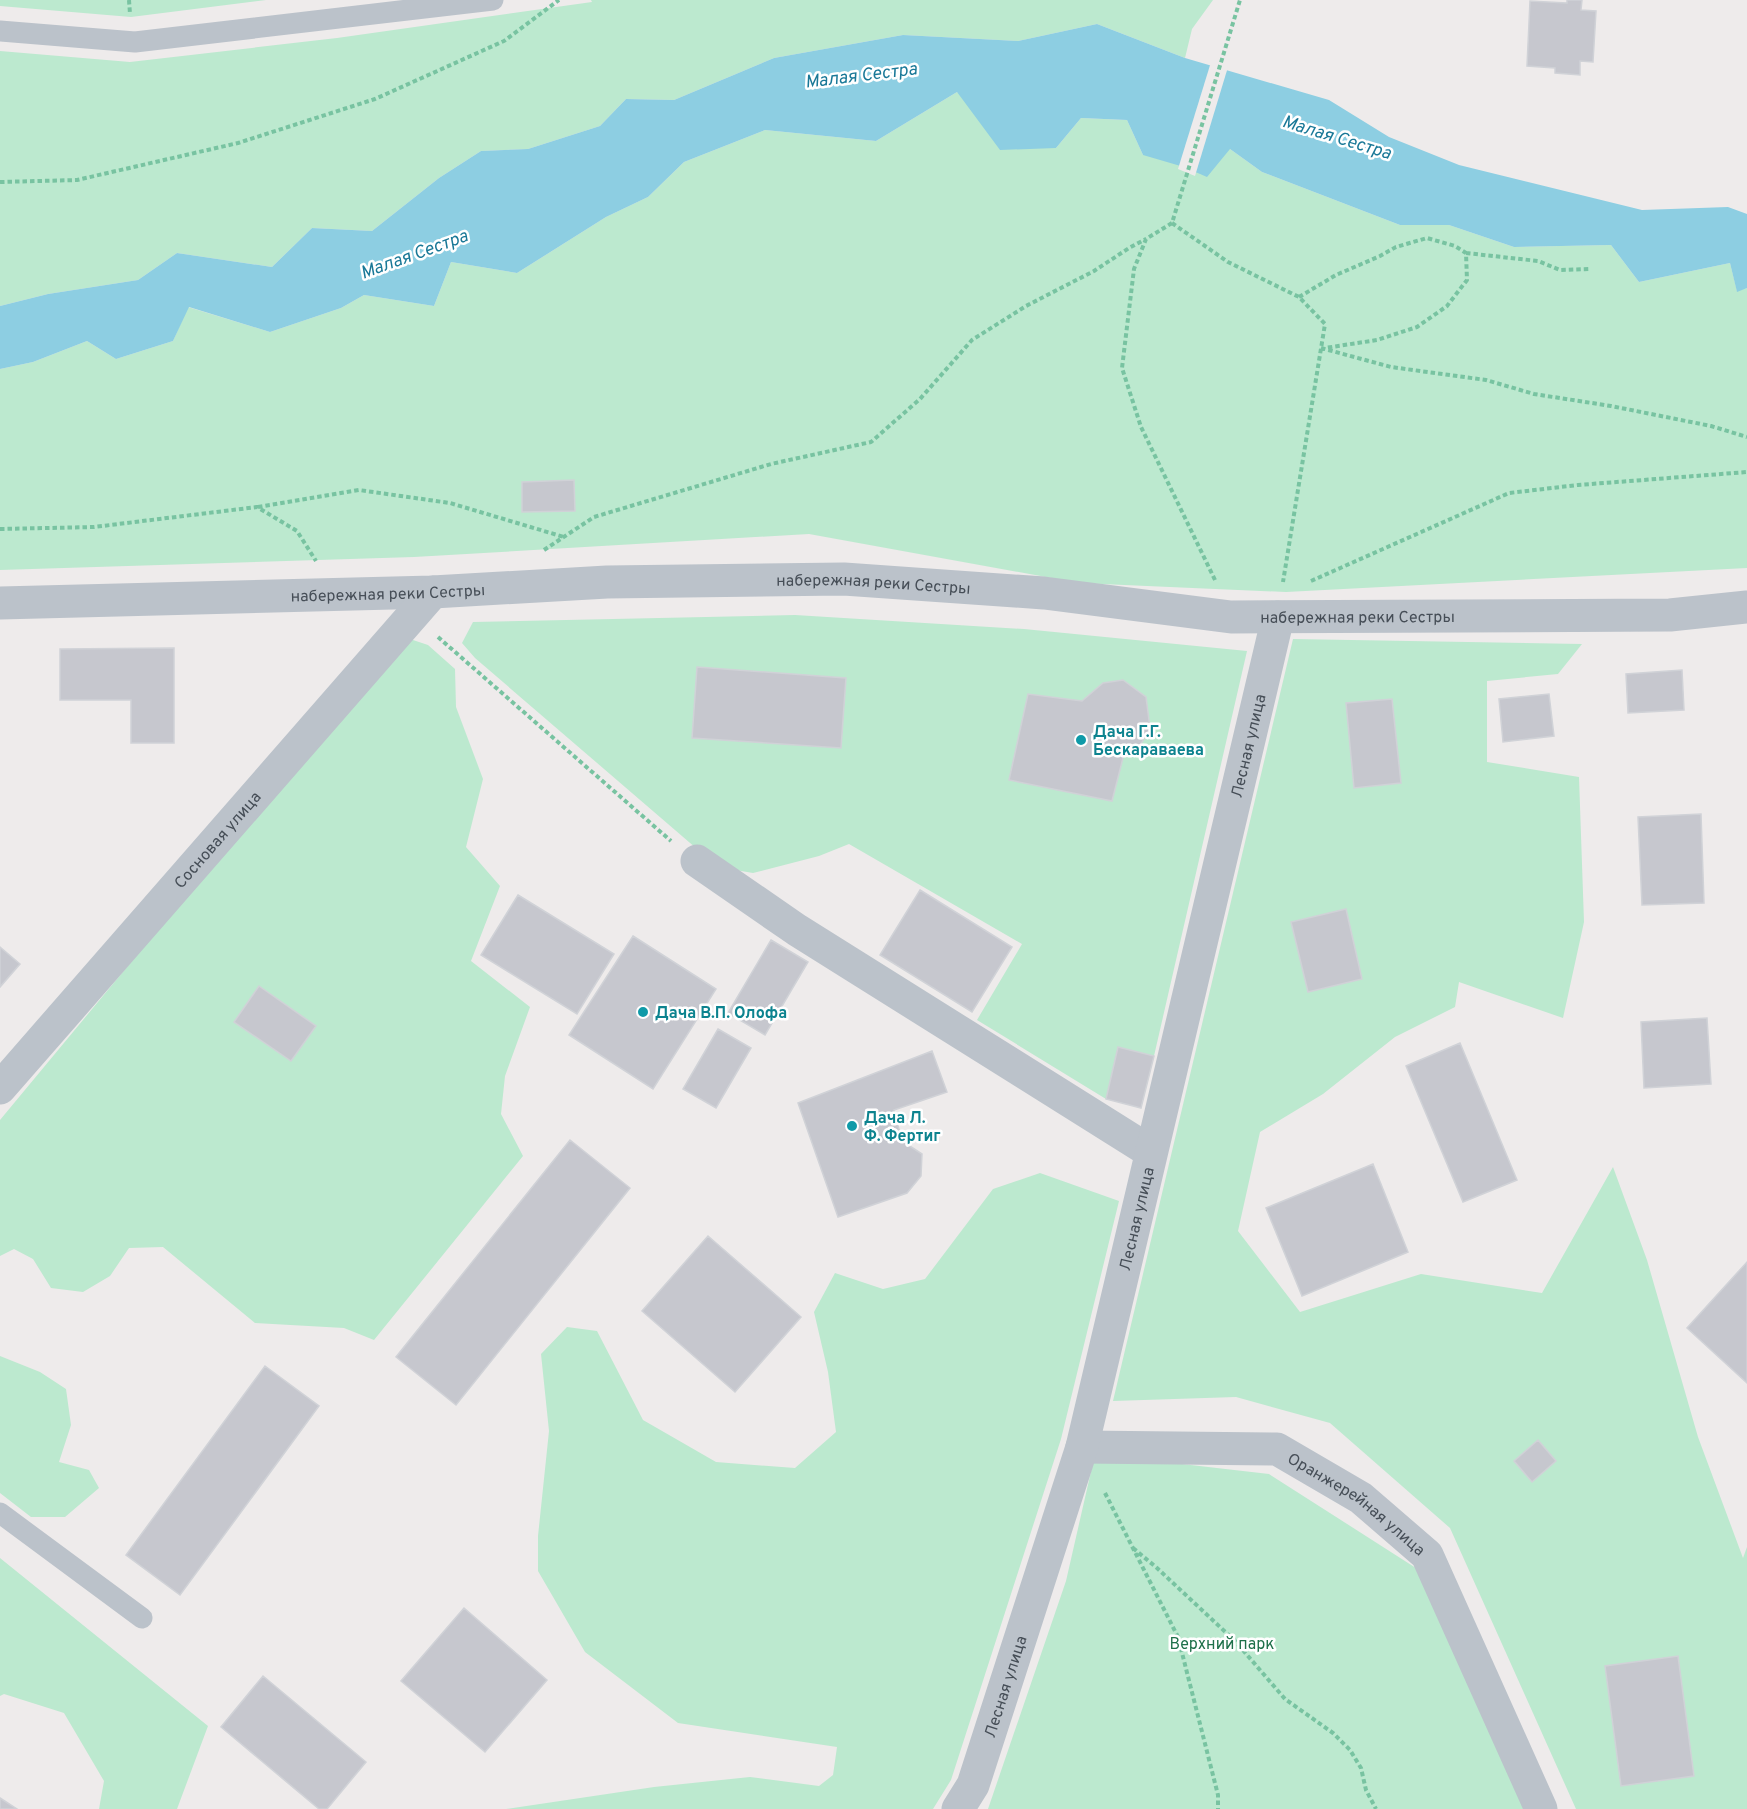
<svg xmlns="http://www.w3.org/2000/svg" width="1747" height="1809" font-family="Overpass,sans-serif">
<rect width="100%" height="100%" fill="#eeebeb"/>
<!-- green -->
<path fill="#bce9cf" d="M0,0H266L131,17L0,6Z
M591,0H1213L1192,29L1185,58L1097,24L1018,41L903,35L774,58L674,100L626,99L600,126L528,149L481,151L439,178L372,231L312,228L272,267L177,253L138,280L48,294L0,306V51L130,62L337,38L592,2Z
M957,92L1056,148L1081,118L1127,120L1143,155L1230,149L1262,172L1400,225H1449L1514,247L1611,245L1639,282L1730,263L1737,291L1747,288V568L1286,592L1079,583L809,534L414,557L0,570V369L33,362L87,341L116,359L173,341L188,307L270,332L341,308L364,295L434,306L451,262L517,273L606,217L648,197L684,162L765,130L876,141Z
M795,615L1024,629L1247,651L1154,1056L1118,1047L1106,1099L977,1020L1022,944L849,844L819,856L753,873L718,867L475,658L462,643L473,622Z
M407,638L428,645L455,669L456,707L483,779L466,847L500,886L471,961L530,1007L505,1076L501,1114L523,1156L374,1340L344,1328L255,1323L163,1247L129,1248L110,1276L83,1292L51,1288L33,1259L14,1249L0,1256V1120L254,814Z
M1293,639L1582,644L1558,674L1487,681V762L1579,777L1584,922L1563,1018L1459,982L1455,1007L1395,1037L1323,1094L1260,1132L1238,1231L1300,1312L1421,1274L1542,1293L1613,1167L1647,1260L1698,1437L1743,1558L1747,1547V1809H1576L1450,1528L1330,1423L1236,1397L1113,1401Z
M1040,1173L1119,1201L1061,1439L951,1780L933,1809H506L654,1787L750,1777L819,1786L833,1775L837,1747L678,1723L585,1652L538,1571V1536L549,1431L541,1354L567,1327L597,1331L643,1420L716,1462L795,1468L836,1432L828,1372L814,1312L835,1273L883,1289L925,1279L993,1189Z
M0,1356L40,1372L66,1389L71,1425L59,1462L89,1470L99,1488L65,1517H31L0,1493Z
M1095,1454L1269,1474L1419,1570L1525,1809H988L1066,1581Z
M0,1558L208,1726L177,1809H99L104,1781L64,1713L4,1694L0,1696Z"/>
<!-- water -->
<path fill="#8dcee2" d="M1097,24L1185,58L1329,100L1389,137L1459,165L1642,210L1728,207L1747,214V288L1737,292L1730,263L1639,282L1611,245L1514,247L1449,225H1400L1262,172L1230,149L1207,177L1184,167L1143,155L1127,120L1081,118L1056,148L1000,150L957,92L876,141L765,130L684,162L648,197L606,217L517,273L451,262L434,306L364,295L341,308L270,332L189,307L173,341L116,359L87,341L33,362L0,369V306L48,294L138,280L177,253L272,267L312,228L372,231L439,178L481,151L528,149L600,126L626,99L674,100L774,58L903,35L1018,41Z"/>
<!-- pier -->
<path fill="#eeebeb" d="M1211,62L1228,67L1195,176L1178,169Z"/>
<!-- building -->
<path fill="#c6c7ce" stroke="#d0d2d7" stroke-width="1.5" d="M1567,0H1582L1581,10L1596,11L1593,62L1580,61V75L1555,73V68L1527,66L1530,1L1567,3Z
M574,480L575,511L522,512V482Z
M174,648V743H131V700H60V649Z
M697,667L846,678L841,748L692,738Z
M1682,670L1684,710L1628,713L1626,674Z
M1123,680L1146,697L1150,728L1137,751L1124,754L1112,801L1009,780L1028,694L1082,701L1103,683Z
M1549,694L1554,736L1503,742L1499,699Z
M1392,699L1401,783L1354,788L1346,703Z
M1701,814L1704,903L1642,905L1638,817Z
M920,890L1012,947L972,1012L880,955Z
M518,895L614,954L577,1014L481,955Z
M1346,909L1362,979L1308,992L1291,922Z
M633,936L716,989L653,1089L569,1035Z
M771,940L808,962L765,1035L728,1013Z
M0,947L20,964L0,987Z
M259,986L316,1026L291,1061L234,1022Z
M1707,1018L1711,1084L1644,1088L1641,1022Z
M718,1029L751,1048L716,1108L683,1089Z
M1460,1043L1517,1180L1463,1202L1406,1066Z
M1118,1047L1154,1056L1141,1108L1106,1099Z
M932,1051L947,1092L894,1110L902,1141L922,1154L921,1176L907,1193L838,1217L798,1103Z
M570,1140L630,1188L456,1405L396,1357Z
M1373,1164L1408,1252L1302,1296L1266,1208Z
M708,1236L801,1317L735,1392L642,1311Z
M1747,1262V1383L1687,1328Z
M265,1366L319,1406L180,1595L126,1555Z
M1538,1440L1556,1461L1532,1482L1514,1461Z
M464,1608L547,1680L485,1752L401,1681Z
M1678,1656L1694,1776L1621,1786L1605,1666Z
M263,1676L366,1762L327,1809H319L221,1727Z
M0,1798L17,1809H0Z"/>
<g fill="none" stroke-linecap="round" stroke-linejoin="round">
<!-- path -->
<path stroke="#78c3a1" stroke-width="4" stroke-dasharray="4.5 3" stroke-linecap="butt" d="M129,0L130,14
M0,182L77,180L238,143L375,99L504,41L559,0
M1172,223L1228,262L1299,297L1325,324L1283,582
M1466,253L1538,261L1560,270L1589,269
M1299,297L1336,275L1380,256L1396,247L1427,238L1455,246L1466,253L1467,280L1447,306L1417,327L1377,340L1325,348
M1321,348L1391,367L1486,380L1534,394L1611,406L1711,426L1747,437
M258,507L359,490L450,503L564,537
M0,529L94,527L257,507L297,531L316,561
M544,550L594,517L771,464L871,442L920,399L972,340L1026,306L1094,271L1129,248L1146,239
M1215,580L1141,427L1122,368L1134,269L1146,239L1172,223L1240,0
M1311,581L1509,493L1578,485L1747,472
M438,637L671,841
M1105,1493L1178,1637L1218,1795V1809
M1133,1548L1157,1568L1235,1641L1285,1699L1333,1733L1350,1750L1361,1768L1366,1790L1376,1809"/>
<!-- lane -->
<path stroke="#bbc2ca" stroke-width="21" d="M0,31L135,42L493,0
M0,1513L142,1618"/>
<!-- street -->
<g stroke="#bbc2ca" stroke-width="33">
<path id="s1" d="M0,603L433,592L607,582L844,579L1044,593L1231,617L1670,615L1747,607"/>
<path d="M697,861L797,930L1151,1152"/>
<path id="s2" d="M0,1088L433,592"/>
<path id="s3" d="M1082,1447L1277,1449L1361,1498L1427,1555L1541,1809"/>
<path id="s4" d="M958,1809L973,1785L1082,1447L1278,617"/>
</g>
</g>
<!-- markers -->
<g fill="#0f9aa8" stroke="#fff" stroke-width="2">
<circle cx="1081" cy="740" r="6"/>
<circle cx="643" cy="1012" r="6"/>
<circle cx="852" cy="1126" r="6"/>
</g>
<g text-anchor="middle" stroke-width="5" stroke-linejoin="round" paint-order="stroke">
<!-- street labels -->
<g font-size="16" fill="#464e57" stroke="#fff">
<text dy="6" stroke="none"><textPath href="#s1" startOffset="874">набережная реки Сестры</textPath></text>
<text dy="6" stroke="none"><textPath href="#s1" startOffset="388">набережная реки Сестры</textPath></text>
<text dy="6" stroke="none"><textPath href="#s1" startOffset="1360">набережная реки Сестры</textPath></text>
<text dy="6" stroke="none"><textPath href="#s4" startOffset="1104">Лесная улица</textPath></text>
<text dy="6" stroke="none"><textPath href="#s2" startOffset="330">Сосновая улица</textPath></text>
<text dy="6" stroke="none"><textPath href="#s4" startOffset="618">Лесная улица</textPath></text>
<text dy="6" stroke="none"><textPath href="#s3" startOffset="292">Оранжерейная улица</textPath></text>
<text dy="6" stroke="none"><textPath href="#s4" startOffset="132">Лесная улица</textPath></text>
</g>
<!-- culture labels -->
<g font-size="16" font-weight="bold" fill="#0d838f" stroke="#fff" text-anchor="start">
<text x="1093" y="737">Дача Г.Г.<tspan x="1093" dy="18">Бескараваева</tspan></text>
<text x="655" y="1018">Дача В.П. Олофа</text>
<text x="864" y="1123">Дача Л.<tspan x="864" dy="18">Ф. Фертиг</tspan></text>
</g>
<!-- park labels -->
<g font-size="16" fill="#1e704a" stroke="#fff">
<text x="1222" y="1649">Верхний парк</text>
</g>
<!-- water labels -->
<g font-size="18" font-style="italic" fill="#197897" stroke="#fff">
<text transform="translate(861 75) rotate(-7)" y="6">Малая Сестра</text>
<text transform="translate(1337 137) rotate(17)" y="6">Малая Сестра</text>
<text transform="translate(414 254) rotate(-20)" y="6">Малая Сестра</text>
</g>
</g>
</svg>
